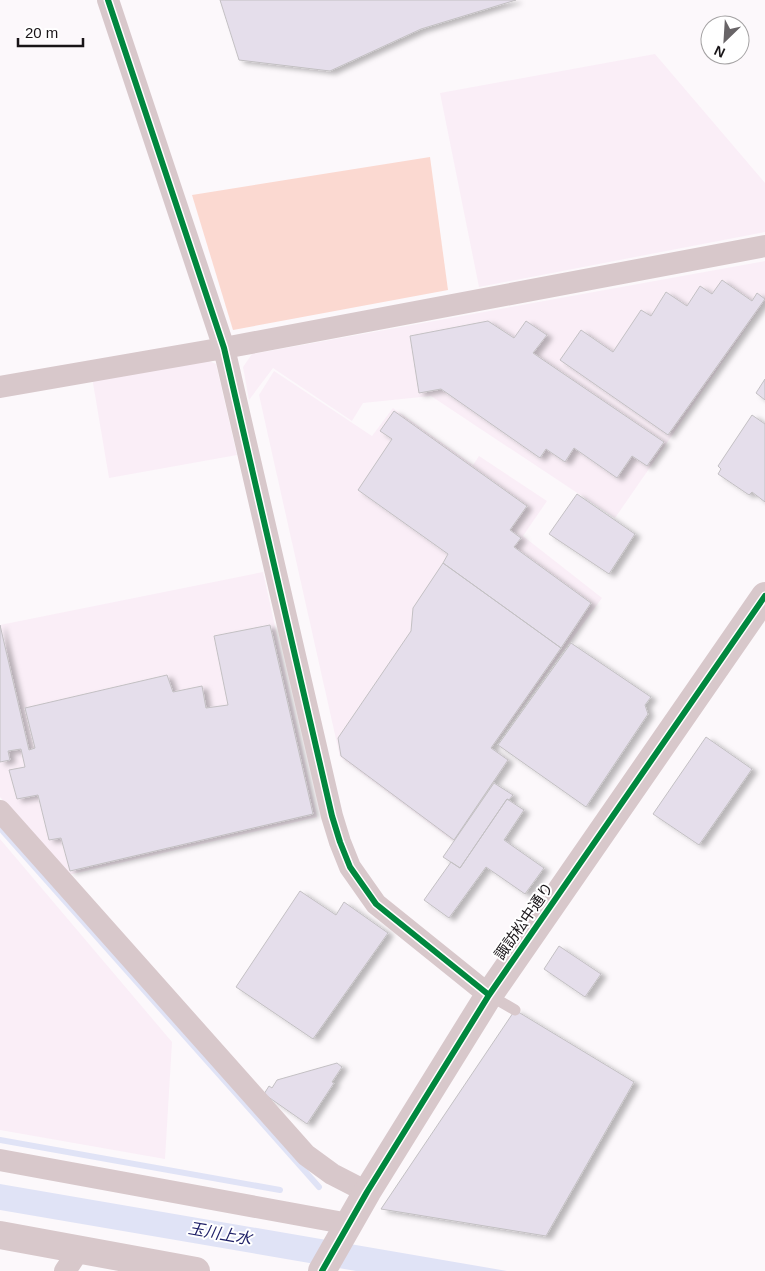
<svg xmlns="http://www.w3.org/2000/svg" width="765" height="1271" font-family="Helvetica,'Noto Sans JP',sans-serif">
<defs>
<filter id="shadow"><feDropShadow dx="5.5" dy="3" stdDeviation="2.5" flood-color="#0004"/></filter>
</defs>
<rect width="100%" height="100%" fill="#fcf8fb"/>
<!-- built -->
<path fill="#faeef7" d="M655,54L765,183V232L479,287L440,93Z
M765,261V301L615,518L431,396L363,403L352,421L273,368L249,400L243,367L252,354Z
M200,357L216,364L237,455L109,478L92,377Z
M274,371L372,436L393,408L473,465L479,456L547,501L523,536L602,598L492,748L509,760L453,841L340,757L259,395Z
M263,572L317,817L68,875L0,797V625Z
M0,839L172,1042L165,1159L0,1130Z"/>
<!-- green -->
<path fill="#fbd9d1" d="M430,157L448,290L233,330L192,195Z"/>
<!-- water -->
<path fill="#e0e3f6" d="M0,1184L507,1271H356L0,1210Z"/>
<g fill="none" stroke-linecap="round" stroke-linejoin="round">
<!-- stream -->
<path stroke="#e0e3f6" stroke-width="6" d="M0,828L319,1187
M0,1140L280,1190"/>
</g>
<!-- building -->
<path fill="#e5deeb" stroke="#c3c0c3" filter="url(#shadow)" d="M220,0H516L421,29L330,71L239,60Z
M722,280L752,301L757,293L765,299L668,435L560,360L581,330L613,352L641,310L651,316L666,292L687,306L700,286L712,294Z
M488,321L514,338L526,321L547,335L533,353L664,442L647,466L632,456L617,478L574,448L565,462L546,449L540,458L441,389L419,393L410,336Z
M765,379V400L756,393Z
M394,411L527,506L510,530L521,538L514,547L591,603L561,648L443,563L448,554L358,490L392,439L380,431Z
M752,415L765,424V502L752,492L749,495L718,474L721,469L718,466Z
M577,494L635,534L609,574L549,534Z
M443,563L561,648L491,748L508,760L454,840L341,756L338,738L411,631L413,608Z
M0,625L29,750L35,748L25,708L167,675L173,692L202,686L206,708L228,705L214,636L270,625L313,814L70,871L61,838L49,840L38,795L17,799L9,770L25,767L21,749L8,751L10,760L0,762Z
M571,643L651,697L645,705L648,714L586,807L498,745Z
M706,737L752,769L699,845L653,814Z
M494,783L513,795L509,800L507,799L460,868L443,857Z
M507,799L524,810L504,840L544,868L525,894L486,867L449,918L424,900L451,862L460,868Z
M300,891L336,915L344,902L388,933L313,1039L236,987Z
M559,946L601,974L585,997L544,969Z
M515,1010L634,1082L546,1236L381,1209Z
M337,1063L342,1067L332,1082L334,1083L307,1124L264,1094L269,1086L272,1088L277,1080Z"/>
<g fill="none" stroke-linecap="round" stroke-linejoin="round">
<!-- service -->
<path stroke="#d8c8cb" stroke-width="11" d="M489,995L515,1010"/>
<!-- minor -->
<path stroke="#d8c8cb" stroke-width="22" d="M108,0L224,348L332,816L340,842L350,867L376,904L489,995
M0,387L224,348L765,246
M0,811L306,1155L332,1174L367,1192
M0,1160L349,1224
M65,1271L79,1250"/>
<!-- tertiary -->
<path stroke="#d8c8cb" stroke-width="28" d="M0,1235L196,1271
M322,1271L367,1192L489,995L765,596"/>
<!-- cycleway casing -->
<g stroke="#fff" stroke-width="9">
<path id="cycleway" d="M108,0L224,348L332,816L340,842L350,867L376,904L489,995
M322,1271L367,1192L489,995L765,596"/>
</g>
<!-- cycleway -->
<use href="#cycleway" stroke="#00873e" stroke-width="6"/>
</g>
<g text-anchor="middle" stroke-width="4" stroke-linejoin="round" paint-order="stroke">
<!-- street labels -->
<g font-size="15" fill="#181417" stroke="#fff">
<text transform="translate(524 921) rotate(-55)" y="5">諏訪松中通り</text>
</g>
<!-- water labels -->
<g font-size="16" font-style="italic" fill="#212269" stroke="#fff">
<text transform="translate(220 1233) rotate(10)" y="6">玉川上水</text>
</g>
</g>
<!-- north arrow -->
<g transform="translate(725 40) rotate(205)"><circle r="24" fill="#ffffff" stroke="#a3a1a2"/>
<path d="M0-4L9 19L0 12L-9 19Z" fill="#686467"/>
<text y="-8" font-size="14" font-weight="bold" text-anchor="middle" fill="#181417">N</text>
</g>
<!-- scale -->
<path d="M18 38v8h65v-8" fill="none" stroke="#181417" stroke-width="2.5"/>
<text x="25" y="38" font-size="15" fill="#181417" stroke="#ffffff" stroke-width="4" paint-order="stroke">20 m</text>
</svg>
